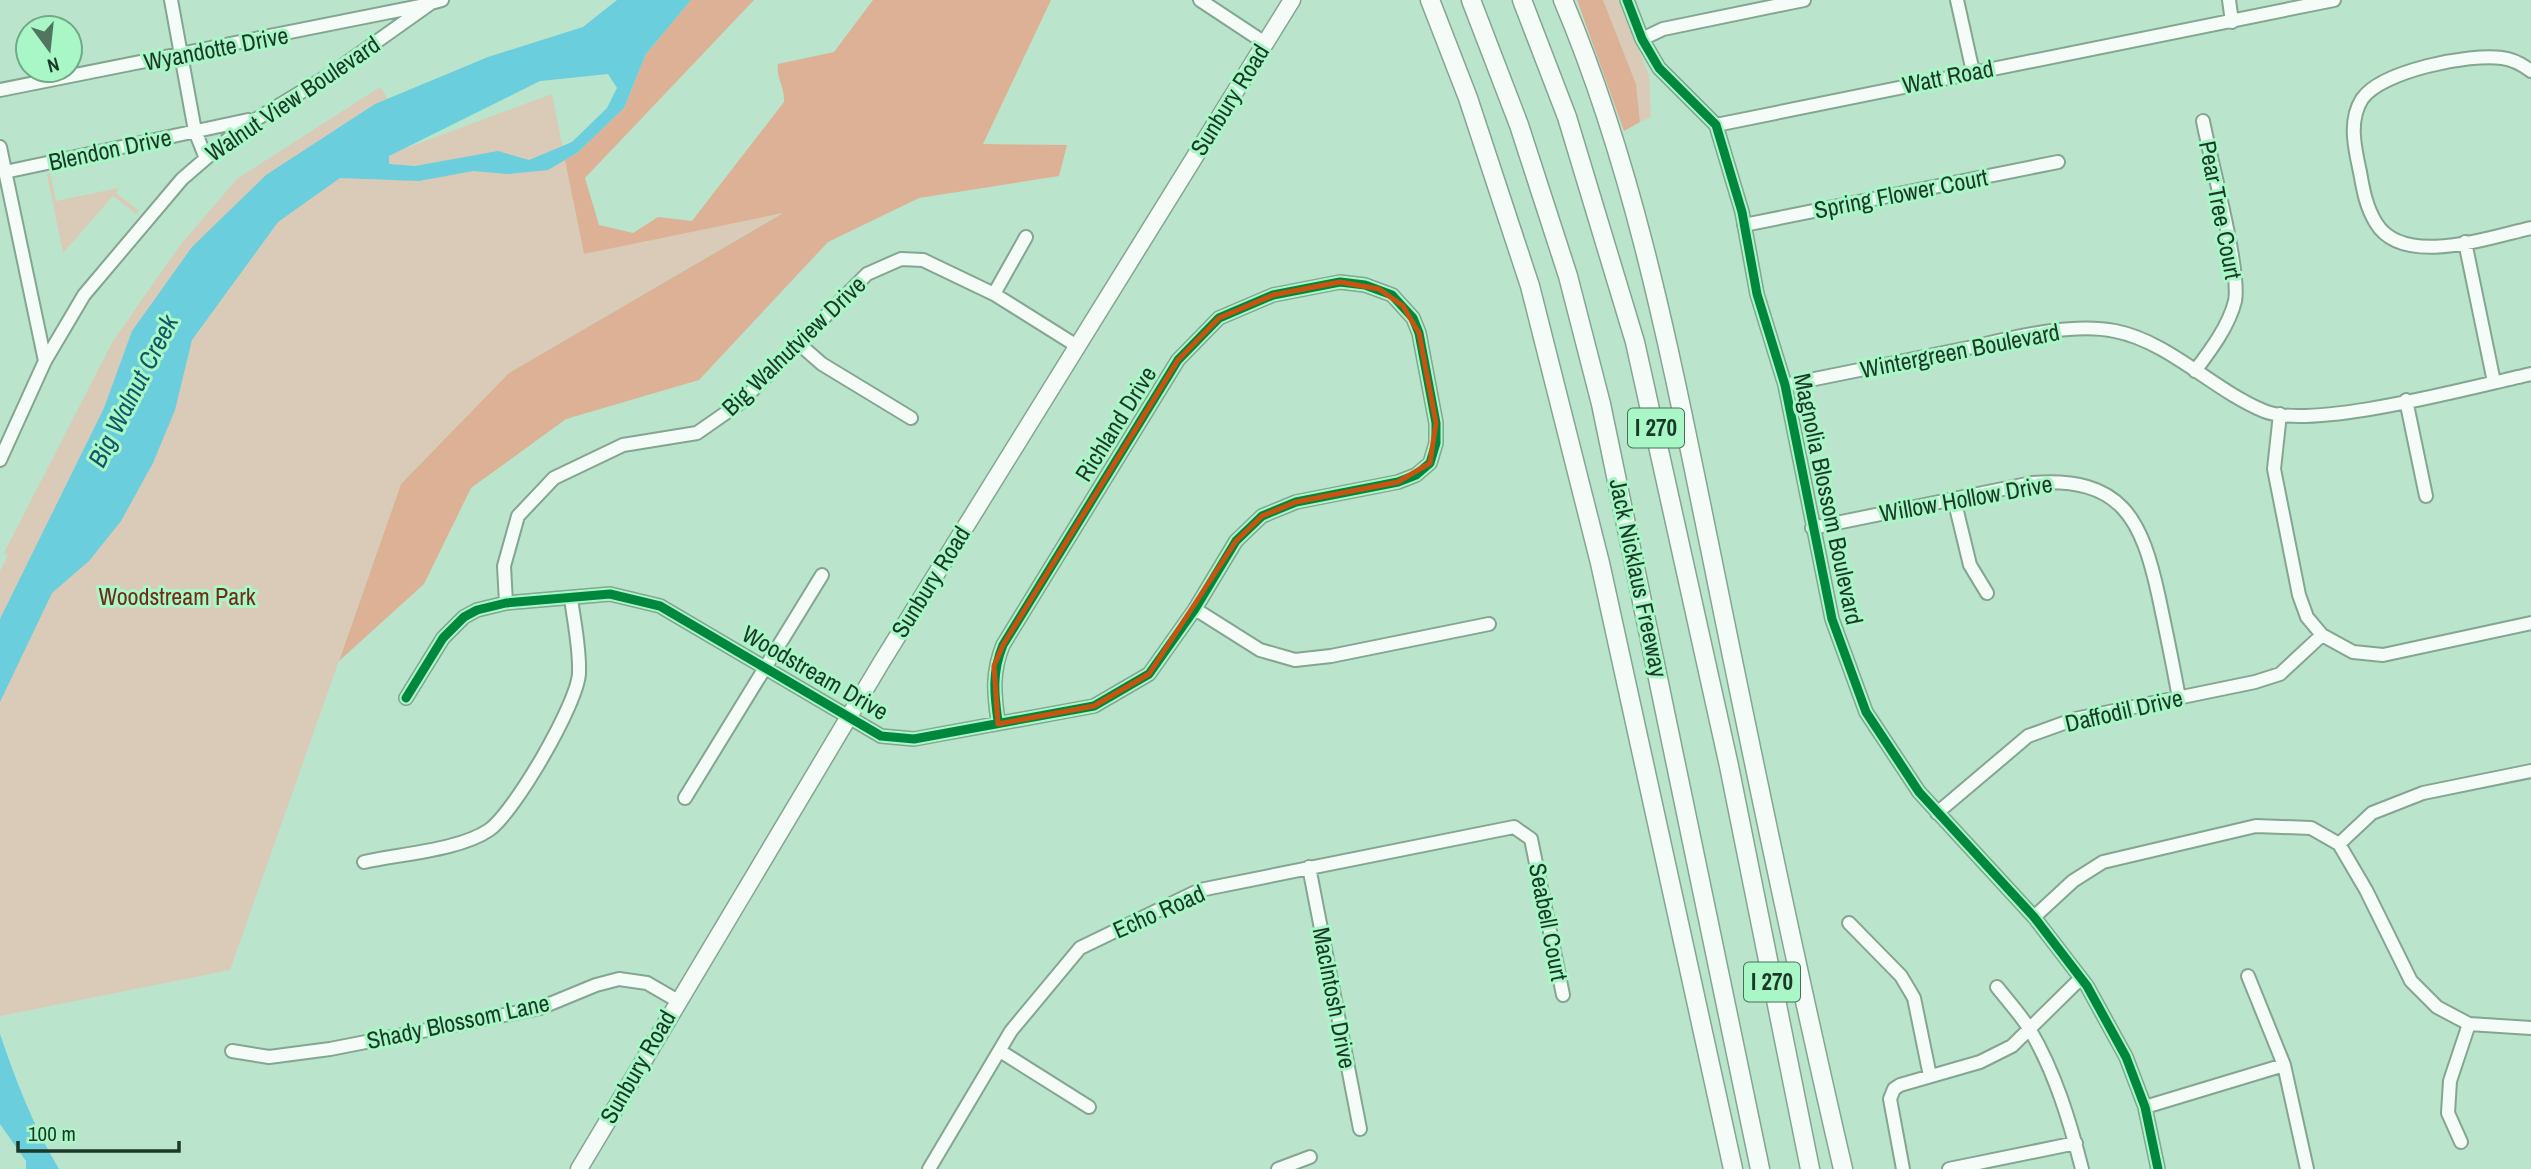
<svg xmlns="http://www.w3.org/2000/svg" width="2531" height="1169" font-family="'Archivo Narrow',sans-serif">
<rect width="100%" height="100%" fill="#bae4cb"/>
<!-- green -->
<path fill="#d9cbb7" d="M1603,0H1618L1649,75L1651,117L1640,122L1636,84Z
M380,87L409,131L390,154L552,94L584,254L785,211L509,373L401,484L230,970L0,1016V571L8,555L4,553L113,341L181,244L237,179Z
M50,173L56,201L119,188L116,193L139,211L136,214L113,196L63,253L47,174Z"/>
<!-- forest -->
<path fill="#ddb195" d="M691,0H754L585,178L599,225L633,233L658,217L692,221L784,102C785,87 776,79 778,64L834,52L873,0H1051L983,144L1067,145L1059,176L919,198L828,242L699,380L566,419L471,488L424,584L339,661L401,484L509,373L783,213L584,254L565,160L577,153L624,108L646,54Z
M1577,0H1603L1636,84L1640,122L1624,131Z"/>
<!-- water -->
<path fill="#6acedc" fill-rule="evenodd" d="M617,0H691L646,54L624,108L577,153L548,170L507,174L473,171L419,181L340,178L278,222L192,340L175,410L153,463L121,521L89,561L52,593L0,702V619L104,408L132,331L192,247L266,175L375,104L488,57L583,27ZM608,74L617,88L607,108L572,142L529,160L498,151L415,166L389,164V156L540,81Z
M0,1034C16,1081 33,1126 59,1169H26V1161L0,1124Z"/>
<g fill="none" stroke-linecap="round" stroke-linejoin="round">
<!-- minor casing -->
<g stroke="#84a592" stroke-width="16">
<path id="minor" d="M171,0L195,131L205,156
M1200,0L1265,43
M1627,0L1642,39L1659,68L1716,125L1742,212L1757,294L1785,385L1832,619L1866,712L1919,792L2034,917L2087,986L2126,1057L2145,1107L2158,1169
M1957,0L1973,72
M2229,0L2232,22
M1642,39L1663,29L1804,0
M2531,71C2523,65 2512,59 2502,58C2470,53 2381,71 2362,99C2348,121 2355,149 2360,172C2363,189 2366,207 2376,223C2403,268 2490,237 2531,228
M0,90L425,5
M1716,125L2334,0
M0,147L45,361
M5,172L248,120
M1744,225L2058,162
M2465,242L2494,382
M994,294L1026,237
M798,343L822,364L911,418
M2195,371C2210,351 2229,326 2235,301C2241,271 2210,158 2203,121
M1785,385C1846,373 1907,360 1968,348C2012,338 2071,322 2115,331C2170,342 2213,390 2264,411C2312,431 2475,386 2531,374
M2406,400L2426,496
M2280,414L2274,469L2299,595L2307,617L2322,635L2353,652L2383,655L2531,623
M0,460L45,361L84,295L182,179L240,129L331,74L431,3L442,0
M1954,499L1970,565L1987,593
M1812,528L2032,483C2122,476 2142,519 2159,598C2166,631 2173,665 2179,698
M506,603L504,566L518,516L554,478L623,445L697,433L740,403L867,274L901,259L923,260L994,294L1077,346
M1195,609L1260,650L1295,660L1331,656L1489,624
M406,698L443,638L464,617L477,610L506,603L610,594L660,606L881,736L914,739L1094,706L1149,674L1195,609L1236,541L1262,516L1296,502L1398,482L1416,475L1430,463L1436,443V423L1419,333L1413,318L1392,295L1365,285L1340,282L1273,295L1219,318L1178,360L1003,645C992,672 994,693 998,721
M685,798L822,575
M1937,813L2028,736L2075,719L2255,682L2280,674L2322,635
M2339,844L2372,813L2423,793L2531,771
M364,862C400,854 460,850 489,830C514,813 578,703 579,673C580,648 574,622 571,598
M1309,867L1360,1129
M2034,917L2073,881L2103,862L2256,826L2311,828L2339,844L2366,890L2411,981L2437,1007L2469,1024L2531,1028
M1849,923L1901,976L1914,998L1930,1076
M2248,976L2284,1065L2307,1169
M1997,987C2008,1001 2021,1015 2030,1030C2055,1072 2070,1122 2082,1169
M232,1051L269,1057L330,1049L540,1008L596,985L619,979L647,983L678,1001
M1000,1051L1089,1107
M2145,1107L2284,1065
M2461,1142L2448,1113L2450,1081L2469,1024
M929,1169L1011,1031L1080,948L1200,890L1514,827L1531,839L1563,995
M1278,1169L1310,1157
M1903,1169L1890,1099L1894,1089L1900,1085L1980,1062L2012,1046L2081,978
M1949,1169L2076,1143"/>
</g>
<!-- major casing -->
<g stroke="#84a592" stroke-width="19">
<path id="major" d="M579,1169L881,663L1292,0"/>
</g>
<!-- highway casing -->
<g stroke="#84a592" stroke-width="21">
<path id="highway" d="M1430,0L1468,98L1530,286L1600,563L1733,1169
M1471,0L1519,125L1568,276L1601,404L1760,1169
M1522,0L1567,117L1635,342L1729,766L1810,1169
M1563,0C1637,175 1672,363 1710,548C1752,756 1795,963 1843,1169"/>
</g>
<!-- minor -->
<use href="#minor" stroke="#f5fbf7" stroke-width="12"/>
<!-- major -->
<use href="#major" stroke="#f5fbf7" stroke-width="16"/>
<!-- highway -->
<use href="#highway" stroke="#f5fbf7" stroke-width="18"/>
<!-- cycleway casing -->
<g stroke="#a9f6c7" stroke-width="13">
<path id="cycleway" d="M1627,0L1642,39L1659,68L1716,125L1742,212L1757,294L1785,385L1832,619L1866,712L1919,792L2034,917L2087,986L2126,1057L2145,1107L2158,1169
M406,698L443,638L464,617L477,610L506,603L610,594L660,606L881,736L914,739L1094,706L1149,674L1195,609L1236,541L1262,516L1296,502L1398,482L1416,475L1430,463L1436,443V423L1419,333L1413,318L1392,295L1365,285L1340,282L1273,295L1219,318L1178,360L1003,645C992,672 994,693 998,721"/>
</g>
<!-- cycleway -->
<use href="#cycleway" stroke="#00873e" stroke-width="9"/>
</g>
<!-- marked area -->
<path fill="none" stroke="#c95410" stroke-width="5" stroke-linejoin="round" d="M1340,282L1379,289L1403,306L1419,333L1436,423L1430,463L1398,482L1296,502L1262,516L1236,541L1149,674L1094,706L998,724L994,666L1003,645L1178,360L1219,318L1273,295Z"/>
<g text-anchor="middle" stroke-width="6" stroke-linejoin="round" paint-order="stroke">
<!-- shield labels -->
<g fill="#a9f6c7" stroke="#457257" stroke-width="2">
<rect x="1628" y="408.5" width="56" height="39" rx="5"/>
<rect x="1744" y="962.5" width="56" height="39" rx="5"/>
</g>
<g font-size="23" font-weight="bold" fill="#1a3927">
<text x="1656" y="436">I 270</text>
<text x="1772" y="990">I 270</text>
</g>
<!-- street labels -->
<g font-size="24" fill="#1a3927" stroke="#a9f6c7">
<text transform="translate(216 49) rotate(-11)" y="8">Wyandotte Drive</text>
<text transform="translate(1948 77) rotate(-11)" y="8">Watt Road</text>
<text transform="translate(293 99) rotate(-34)" y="8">Walnut View Boulevard</text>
<text transform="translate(1230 100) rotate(-58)" y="8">Sunbury Road</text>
<text transform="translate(110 150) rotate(-12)" y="8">Blendon Drive</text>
<text transform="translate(1901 194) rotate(-11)" y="8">Spring Flower Court</text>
<text transform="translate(2220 210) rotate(79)" y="8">Pear Tree Court</text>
<text transform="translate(794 346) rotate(-44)" y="8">Big Walnutview Drive</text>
<text transform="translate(1960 351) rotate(-11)" y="8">Wintergreen Boulevard</text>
<text transform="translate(1116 424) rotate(-58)" y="8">Richland Drive</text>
<text transform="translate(1828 499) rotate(78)" y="8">Magnolia Blossom Boulevard</text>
<text transform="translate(1966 499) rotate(-10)" y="8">Willow Hollow Drive</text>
<text transform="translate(1638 578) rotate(78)" y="8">Jack Nicklaus Freeway</text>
<text transform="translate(931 582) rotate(-58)" y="8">Sunbury Road</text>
<text transform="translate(815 673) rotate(30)" y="8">Woodstream Drive</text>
<text transform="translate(2124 711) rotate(-13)" y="8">Daffodil Drive</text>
<text transform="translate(1159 912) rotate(-24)" y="8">Echo Road</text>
<text transform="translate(1548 922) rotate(79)" y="8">Seabell Court</text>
<text transform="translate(1334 998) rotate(79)" y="8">MacIntosh Drive</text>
<text transform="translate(458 1022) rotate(-12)" y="8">Shady Blossom Lane</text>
<text transform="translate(638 1067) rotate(-60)" y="8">Sunbury Road</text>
</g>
<!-- park labels -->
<g font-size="24" fill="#702a15" stroke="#a9f6c7">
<text x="177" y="605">Woodstream Park</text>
</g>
<!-- water labels -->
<g font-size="26" font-style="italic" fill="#105767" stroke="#a9f6c7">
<text transform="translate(133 391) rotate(-63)" y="9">Big Walnut Creek</text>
</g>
</g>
<!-- north arrow -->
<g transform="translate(49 49) rotate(165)"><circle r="33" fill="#a9f6c7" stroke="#70aa87" stroke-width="2"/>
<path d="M0-5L12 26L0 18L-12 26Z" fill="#527560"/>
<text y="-10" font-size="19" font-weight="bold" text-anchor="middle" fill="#1a3927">N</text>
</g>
<!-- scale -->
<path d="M18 1141v10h161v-10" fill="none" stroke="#1a3927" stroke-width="3.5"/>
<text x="28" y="1141" font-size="21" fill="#1a3927" stroke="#a9f6c7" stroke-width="5" paint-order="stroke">100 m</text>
</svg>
